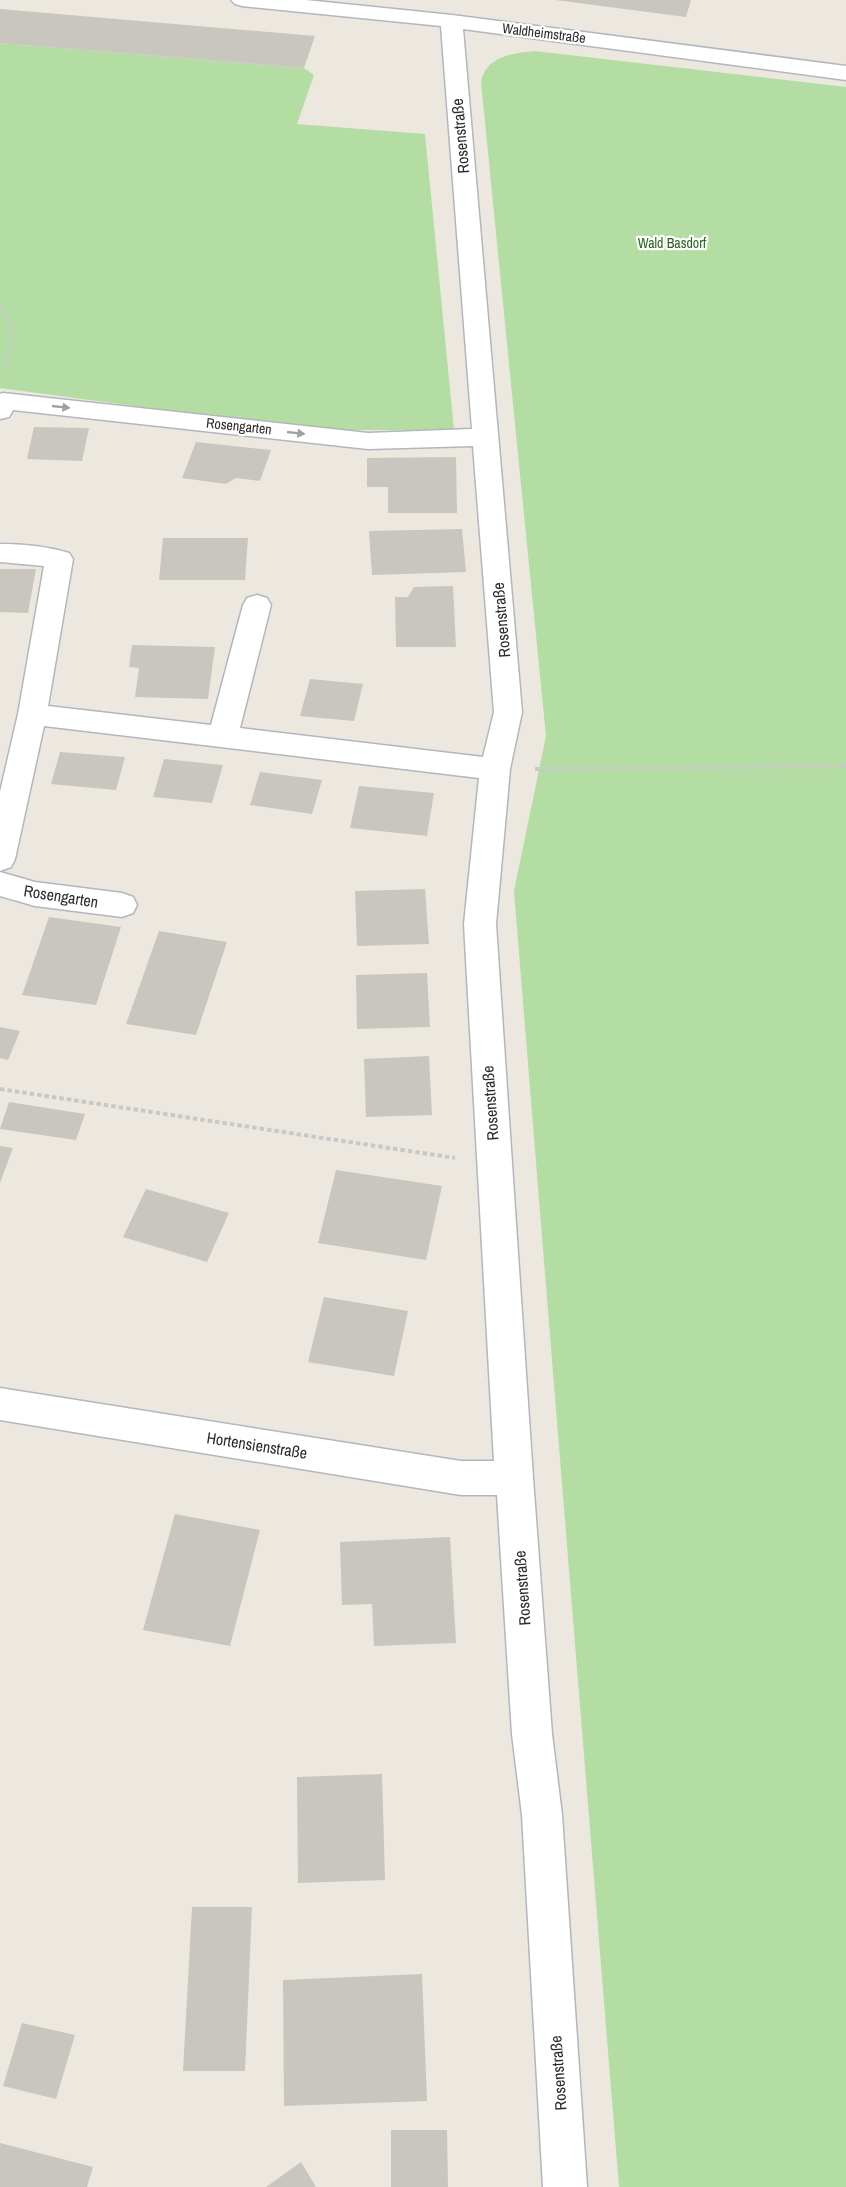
<svg xmlns="http://www.w3.org/2000/svg" width="846" height="2187" font-family="'Archivo Narrow',sans-serif">
<rect width="100%" height="100%" fill="#ece8e0"/>
<!-- green -->
<path fill="#b4dda3" d="M0,43L304,68L314,75L297,124L425,134L454,430H313L0,388Z
M535,51L846,87V2187H619L514,891L546,736L481,82C486,56 513,53 535,51Z"/>
<!-- building -->
<path fill="#c8c6bf" d="M555,0H691L686,17Z
M0,9L315,36L304,68L0,43Z
M34,427L89,428L82,461L27,459Z
M196,442L271,450L260,481L236,478L226,484L182,478Z
M456,457L457,513H388V487H367V458Z
M462,529L466,572L372,575L369,531Z
M163,538H248L245,580H159Z
M0,569H36L28,613L0,612Z
M453,586L456,647H396L395,597H408L414,587Z
M132,645L215,647L208,699L135,697L139,668L129,667Z
M310,679L363,684L354,721L300,716Z
M60,752L125,757L116,790L51,784Z
M164,759L223,765L212,803L153,797Z
M260,772L322,780L312,814L250,805Z
M359,786L434,793L427,836L350,828Z
M425,889L429,944L357,946L355,891Z
M49,917L121,927L96,1005L22,995Z
M159,931L227,942L196,1035L126,1024Z
M427,973L430,1027L357,1029L356,975Z
M0,1027L20,1031L8,1060L0,1058Z
M429,1056L432,1115L366,1117L364,1059Z
M9,1102L85,1114L76,1140L0,1129Z
M0,1146L13,1148L0,1183Z
M336,1170L442,1186L426,1260L318,1243Z
M146,1189L229,1213L207,1262L123,1237Z
M324,1297L408,1311L394,1376L308,1362Z
M175,1514L260,1530L230,1646L143,1630Z
M450,1537L456,1643L374,1646L372,1604L342,1605L340,1542Z
M382,1774L385,1880L298,1883L297,1777Z
M192,1907H252L245,2071H183Z
M422,1974L427,2101L284,2106L283,1980Z
M22,2023L75,2035L56,2099L3,2086Z
M391,2130H447L448,2187H391Z
M0,2143L93,2167L87,2187H0Z
M301,2162L316,2187H266Z"/>
<g fill="none" stroke-linecap="round" stroke-linejoin="round">
<!-- street casing -->
<g stroke="#b4b6be" stroke-width="3">
<path id="street" d="M231,0H306L452,15L846,66V80L463,29L522,712L510,769L496,924L533,1478L552,1734L562,1815L587,2187H543L522,1815L512,1734L497,1495H461L0,1420V1388L461,1461H494L464,924L479,778L44,726L15,859L11,867L0,871V792L18,714L44,566L0,562V544C23,544 46,546 69,553L73,559L48,706L211,725L243,605L247,598L257,595L267,598L271,605L240,728L483,757L494,712L473,446L368,449L13,410L9,417L0,419V394L3,393L368,433L472,429L441,26L242,6L235,4Z
M0,872L35,882L122,893L133,897L137,905L133,913L122,917L35,906L0,896Z"/>
</g>
<!-- path-far1 -->
<path stroke="#c8c8c8" stroke-width="3" stroke-dasharray="3 2" stroke-linecap="butt" d="M0,307C19,330 12,343 3,369"/>
<!-- path -->
<path stroke="#c8c8c8" stroke-width="4" stroke-dasharray="4.5 3" stroke-linecap="butt" d="M535,769L846,766
M0,1089L455,1158"/>
<!-- street -->
<use href="#street" fill="#fff" fill-rule="evenodd"/>
</g>
<!-- one-way arrows -->
<defs><path id="oneway-solid" d="M-6-.8H1V-3.2L6.5 0L1 3.2V.8H-6Z" transform="scale(1.5)"/></defs>
<g fill="#a0a0a0">
<use href="#oneway-solid" transform="translate(61 407) rotate(6)"/>
<use href="#oneway-solid" transform="translate(296 433) rotate(6)"/>
</g>
<g text-anchor="middle" stroke-width="4.5" stroke-linejoin="round" paint-order="stroke">
<!-- far-street labels -->
<g font-size="14" fill="#2c2c2c" stroke="#fff">
<text transform="translate(544 33) rotate(7)" y="5">Waldheimstraße</text>
<text transform="translate(239 426) rotate(6)" y="5">Rosengarten</text>
</g>
<!-- far-park labels -->
<g font-size="14" fill="#2c6323" stroke="#fff">
<text x="672" y="248">Wald Basdorf</text>
</g>
<!-- street labels -->
<g font-size="16" fill="#2c2c2c" stroke="#fff">
<text transform="translate(460 136) rotate(-95)" y="6">Rosenstraße</text>
<text transform="translate(501 620) rotate(-95)" y="6">Rosenstraße</text>
<text transform="translate(61 896) rotate(9)" y="6">Rosengarten</text>
<text transform="translate(490 1103) rotate(-94)" y="6">Rosenstraße</text>
<text transform="translate(257 1445) rotate(9)" y="6">Hortensienstraße</text>
<text transform="translate(522 1588) rotate(-94)" y="6">Rosenstraße</text>
<text transform="translate(558 2073) rotate(-94)" y="6">Rosenstraße</text>
</g>
</g>
</svg>
